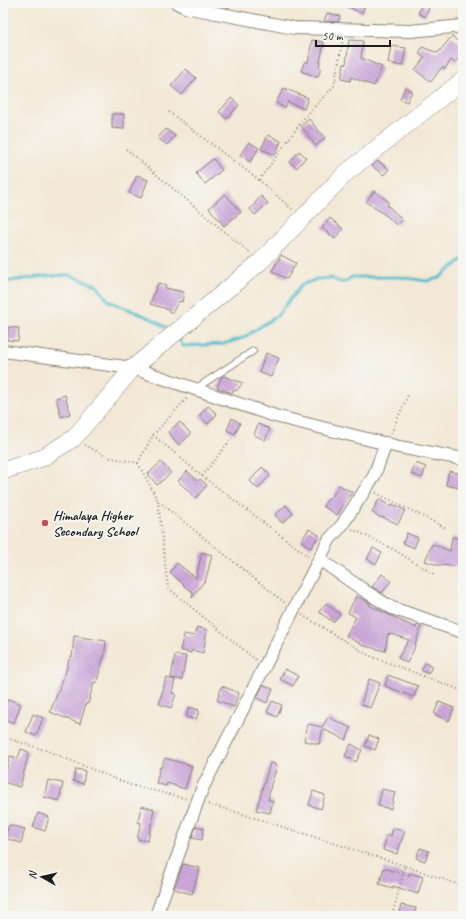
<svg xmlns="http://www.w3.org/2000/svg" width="466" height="919" font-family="Caveat,sans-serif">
<defs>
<pattern id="building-back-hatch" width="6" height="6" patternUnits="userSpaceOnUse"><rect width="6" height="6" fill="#cea8db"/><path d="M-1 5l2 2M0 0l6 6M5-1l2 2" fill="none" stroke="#b090bb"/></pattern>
</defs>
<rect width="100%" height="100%" fill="#f6f6f2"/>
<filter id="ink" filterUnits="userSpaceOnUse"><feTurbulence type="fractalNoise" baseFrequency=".025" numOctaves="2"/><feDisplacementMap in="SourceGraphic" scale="8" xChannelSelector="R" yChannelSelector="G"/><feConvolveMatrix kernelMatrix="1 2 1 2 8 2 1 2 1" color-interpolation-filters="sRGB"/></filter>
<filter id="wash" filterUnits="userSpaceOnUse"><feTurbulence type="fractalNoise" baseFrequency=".012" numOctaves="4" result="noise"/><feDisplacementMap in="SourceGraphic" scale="16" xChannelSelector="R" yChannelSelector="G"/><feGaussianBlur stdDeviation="0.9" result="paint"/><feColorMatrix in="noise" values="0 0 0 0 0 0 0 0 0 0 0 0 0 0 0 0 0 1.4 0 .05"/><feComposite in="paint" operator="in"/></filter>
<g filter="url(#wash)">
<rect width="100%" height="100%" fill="#f3e8d5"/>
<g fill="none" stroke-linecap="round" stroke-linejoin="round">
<!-- stream -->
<path stroke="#50bccb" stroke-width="3" d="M3,282L46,276L69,275L96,285L109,301L152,319L167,328
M178,338L183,346L223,344L243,338L278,315L301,285L317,279L331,278L340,282H345L352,277H400L427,281L439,278L463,259"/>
</g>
<g id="blocks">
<!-- building -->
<path fill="url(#building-back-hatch)" d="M339,3H366L362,13Z
M422,5L429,8L425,17L418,13Z
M327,13L340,16L338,22L324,21Z
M452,36L463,46V53L455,63L451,60L445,69L442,67L431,82L415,70L425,57L419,54L422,47L438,53Z
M312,40L324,42L319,67L321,68L318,77L301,71L305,61L308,63Z
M349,40L363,41L361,58L382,67L374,86L351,77L350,81L341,79L344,64H346Z
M391,46L406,48L402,66L388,63Z
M186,69L196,78L182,95L171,86Z
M405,87L412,91L407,102L400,99Z
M284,88L308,98L304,109L288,102L285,108L276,103Z
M231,98L239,105L227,119L219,112Z
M112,114H124V129L112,128Z
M309,119L325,138L316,146L301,126Z
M166,129L175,136L167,145L158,138Z
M268,135L281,141L275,155L261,149Z
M249,142L259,148L250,162L240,155Z
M299,151L306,157L297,168L290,162Z
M213,159L222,170L205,184L196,173Z
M378,161L389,169L384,175L372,166Z
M137,175L148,180L141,198L129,193Z
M374,191L389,202L387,205L402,219L396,225L387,216L366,202Z
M225,194L241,212L224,226L209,208Z
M261,196L268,203L255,215L250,209Z
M330,218L343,229L335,239L322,228Z
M281,255L296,263L287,279L272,271Z
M158,283L166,286L165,288L184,292L182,302L179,301L172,313L164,308L150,304Z
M8,327L19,328L18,341L7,340Z
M266,353L279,358L271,377L259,372Z
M223,376L243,383L236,391L233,390L232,393L217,388L221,378Z
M65,395L70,414L61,417L56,398Z
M208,406L217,414L208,424L199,416Z
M232,418L240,423L235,434L227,430Z
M180,422L191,434L179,445L168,432Z
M258,424L270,429L265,440L254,435Z
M161,462L171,473L157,485L148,474Z
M416,463L426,467L422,478L411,474Z
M262,467L270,475L258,489L250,481Z
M187,471L198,481L200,479L207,485L196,498L178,481Z
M449,471L462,474L459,488L446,485Z
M339,485L352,492L337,515L323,506L329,498L331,499Z
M379,499L391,507L392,504L405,510L398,524L382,517L381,518L372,512Z
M286,505L293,514L282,523L275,515Z
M309,529L319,535L311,548L301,541Z
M407,533L418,538L414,548L403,543Z
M452,537L463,539V567L438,565L425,561L432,544L450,551Z
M373,548L382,553L376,564L367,559Z
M202,552L212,555L205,582L204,581L192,598L193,592L184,586V585L170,572L177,563L196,578Z
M382,574L391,581L382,593L372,587Z
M356,596L370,603L369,605L416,628L417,625L421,626L414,649L407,663L398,658L409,640L391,634L390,635L388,634L385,651L361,645V644L346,636L356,617L348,613Z
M326,603L340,614L333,622L319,612Z
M197,627L207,630L203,653L192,650L191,653L180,650L184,634L194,636Z
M74,636L106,641L104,658H103L97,682H94L88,704L86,703L80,724L50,712L65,674L70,656L72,657Z
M175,655L186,656L182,680L171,678Z
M425,663L432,667L428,674L421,670Z
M285,669L298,676L293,686L280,679Z
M388,675L418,686L414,697L385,686Z
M166,678L175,680L172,693L176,694L171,708L159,704Z
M369,679L380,683L370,708L361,704Z
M263,685L273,689L267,703L257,698Z
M222,686L239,693L234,707L217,700Z
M8,699L21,704L14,723L3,719V713Z
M272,701L282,705L277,717L267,712Z
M439,702L454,708L449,721L434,714Z
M189,707L199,710L196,720L186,717Z
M33,714L43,718L36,736L26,732Z
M328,717L351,728L346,740L323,729L319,744L304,741L308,724L322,727Z
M369,735L379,739L375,750L365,746Z
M351,744L362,750L356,762L345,756Z
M21,749L29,752L20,787L3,782L10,756L18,758Z
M165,758L192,766L185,789L167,783L166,786L156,783L160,767L161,768Z
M270,763L275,764V766L277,767L271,784L268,800L273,801L270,813L256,810Z
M76,769L85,771L83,784L73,781Z
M48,780L63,783L59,801L44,797Z
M382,789L395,792L391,809L378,806Z
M313,791L325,795L321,809L309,805Z
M141,806L154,809L148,841L137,839L141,823L138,822Z
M38,813L49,817L45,831L33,827Z
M9,825L25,829L21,843L5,838Z
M196,826L204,828L202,840L192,838Z
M393,828L405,831L397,854L383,850L387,835L391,836Z
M420,848L429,851L425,861L416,858Z
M183,864L200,868L192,894L174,889Z
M384,868L409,876V873L423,877L418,894L393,886V888L379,884Z
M401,905L416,908L414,916H398Z"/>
</g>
</g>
<g filter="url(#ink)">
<use href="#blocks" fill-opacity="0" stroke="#888278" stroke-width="1"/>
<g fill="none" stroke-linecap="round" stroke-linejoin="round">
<!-- lane casing -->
<g stroke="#888278" stroke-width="8">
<path id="lane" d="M195,389L253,351"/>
</g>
<!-- street casing -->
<g stroke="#888278" stroke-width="14">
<path id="street" d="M177,3L185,7L294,28L410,31L463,26
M3,351L133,368L275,416L399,447L463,459
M319,559L365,591L392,608L463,632
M156,916L202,789L329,540L342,525L374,476L386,443"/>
</g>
<!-- secondary casing -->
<g stroke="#888278" stroke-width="18">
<path id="secondary" d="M3,471L42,458L74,438L133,368L260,262L346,173L463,80"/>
</g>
<!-- path -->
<path stroke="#888278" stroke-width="2" stroke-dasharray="1 3" stroke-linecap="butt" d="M169,112L259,180L292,209
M126,149L250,253
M259,180L305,117L334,86L343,39
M391,433L409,393
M153,435L202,476L308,556
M85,445L107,457L138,463
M138,463L158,501L285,603
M138,463L153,435L188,397
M202,476L232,438
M376,493L446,528
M158,501L168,588L256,660
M352,529L393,549L435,575
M302,615L368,655L463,691
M3,737L48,751L130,785L188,799
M208,804L233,811L405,866L392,916
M405,866L463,886"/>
<!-- lane -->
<use href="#lane" stroke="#fff" stroke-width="6"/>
<!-- street -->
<use href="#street" stroke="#fff" stroke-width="12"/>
<!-- secondary -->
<use href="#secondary" stroke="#fff" stroke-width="17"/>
</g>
</g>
<!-- markers -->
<circle fill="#d1495b" stroke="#f6f6f2" stroke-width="1.5" cx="45" cy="523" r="4"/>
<g text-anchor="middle" stroke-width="4" stroke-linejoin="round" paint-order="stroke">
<!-- poi labels -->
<g font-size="14" font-weight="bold" fill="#1c1c1c" stroke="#f6f6f2" text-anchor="start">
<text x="53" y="520">Himalaya Higher<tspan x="53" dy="16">Secondary School</tspan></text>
</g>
</g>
<!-- margin -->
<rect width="466" height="919" fill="none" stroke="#f6f6f2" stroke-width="16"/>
<!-- north arrow -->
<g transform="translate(42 877) rotate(278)" stroke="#f6f6f2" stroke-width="3" paint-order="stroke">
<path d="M0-3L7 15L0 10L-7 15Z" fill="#1c1c1c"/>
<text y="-6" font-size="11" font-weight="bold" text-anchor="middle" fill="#1c1c1c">N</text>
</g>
<!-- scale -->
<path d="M316 40v6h74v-6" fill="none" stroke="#1c1c1c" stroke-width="2"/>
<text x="322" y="40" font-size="12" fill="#1c1c1c" stroke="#f6f6f2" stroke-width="3" paint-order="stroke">50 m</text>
</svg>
